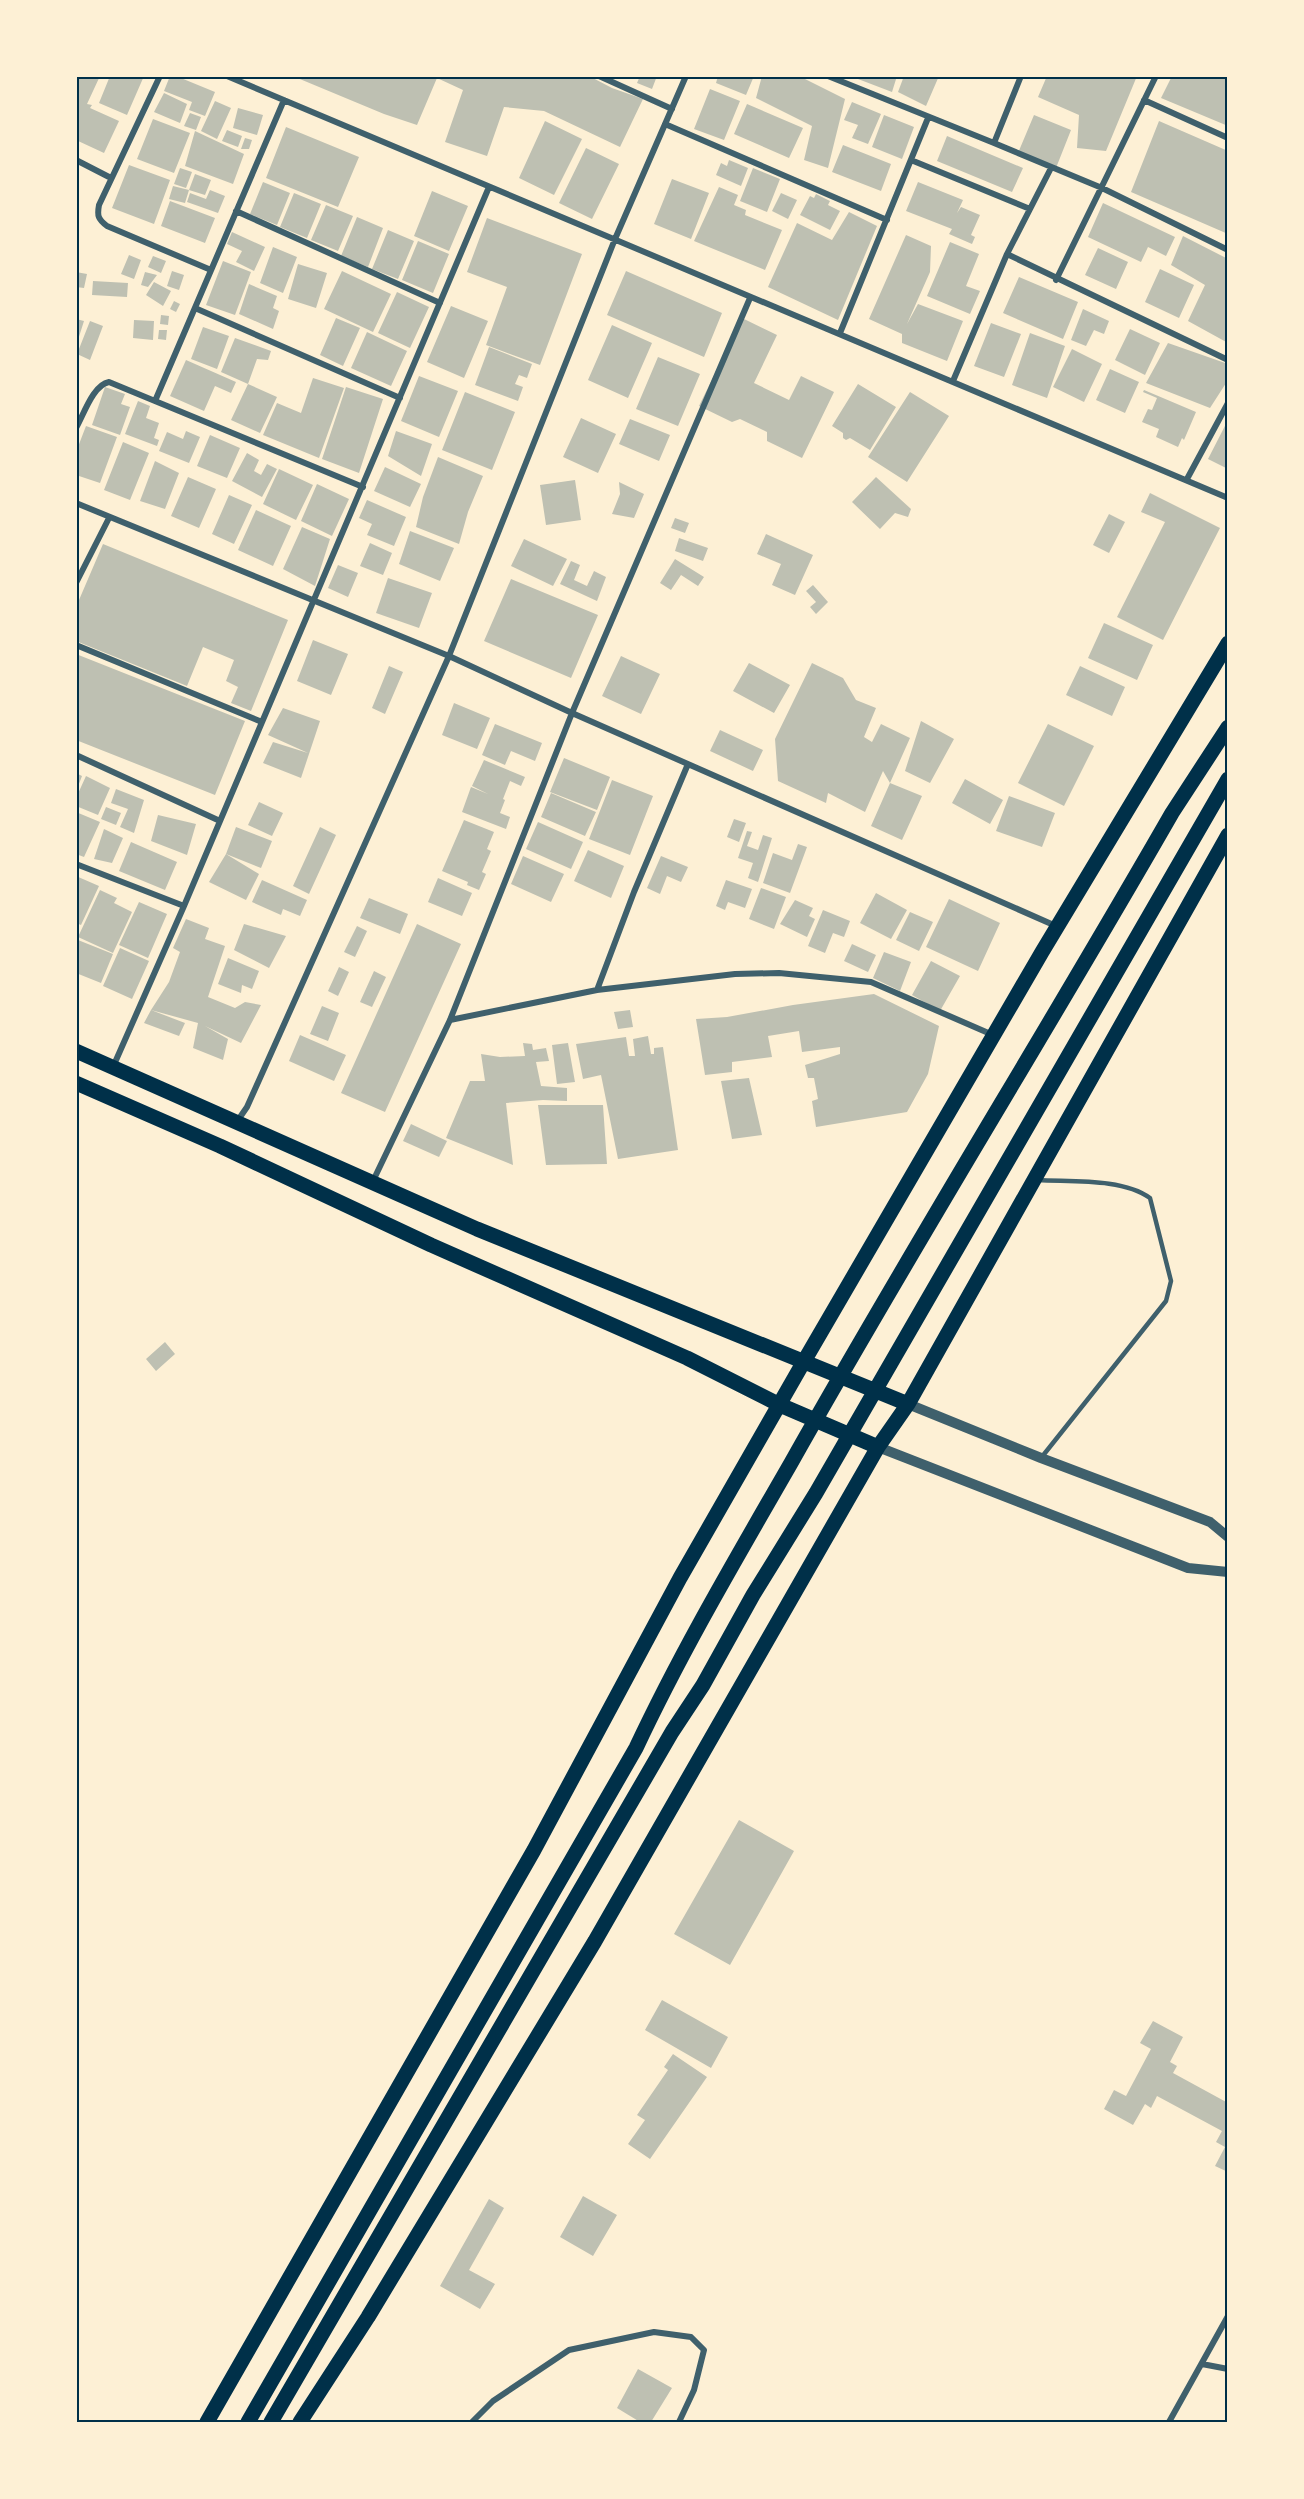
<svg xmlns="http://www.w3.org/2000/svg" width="1304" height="2499" font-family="'Exo 2',sans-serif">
<rect width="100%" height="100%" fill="#fdf0d5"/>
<!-- building -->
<path fill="#bec0b2" d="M76,76H100L87,104L92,105L90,108L119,121L104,153L76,140Z
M110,76H144L127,115L99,103Z
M170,76H176L215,92L205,116L189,110L192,102L164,91Z
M589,76L612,88L643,99L620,147L544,111L504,107L487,156L445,142L463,90L437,78L417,125L384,114L295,77Z
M640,76H657L652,89L637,83Z
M718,76H754L746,95L716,83Z
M762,76H799L845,99L828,168L804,160L812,126L756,98Z
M859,76H897L892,92L858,79Z
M904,76H939L926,106L898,92Z
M1047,76H1137L1106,151L1077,148L1079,115L1038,97Z
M1172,76H1228V126L1161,98Z
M710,89L740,101L724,140L694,129Z
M164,93L187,104L180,123L154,112Z
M215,101L231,108L217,139L201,131Z
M852,102L881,114L868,144L852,138L858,125L844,120Z
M747,104L803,128L789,158L734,134Z
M238,108L263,115L257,135L233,128Z
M190,113L201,117L196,130L184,126Z
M884,115L914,127L902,159L872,147Z
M1034,115L1071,130L1056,168L1018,153Z
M153,119L190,133L174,173L137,159Z
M545,121L582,139L554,195L519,178Z
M1159,121L1228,151V234L1131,192Z
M286,127L359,157L338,207L266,178Z
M227,130L242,136L238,147L222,141Z
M195,131L244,154L233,184L185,166Z
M947,136L1023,168L1012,192L937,161Z
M245,138L252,140L249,149H241Z
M843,145L891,164L881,191L832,172Z
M586,148L619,164L592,219L559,203Z
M729,160L748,168L741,186L716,175L721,163L727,166Z
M129,165L170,180L154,224L112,208Z
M180,168L192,172L186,188L174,184Z
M753,168L780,179L767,212L740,201Z
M195,174L211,180L205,195L189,190Z
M672,179L709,193L691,239L654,224Z
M263,182L290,193L277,225L250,214Z
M918,182L963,200L957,213L961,207L980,215L971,235L975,237L972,244L949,234L952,229L906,211Z
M173,186L189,190L185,203L169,199Z
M719,187L738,195L734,205L746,210L745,215L782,230L765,270L694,241Z
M210,190L225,196L218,213L187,202L190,193L206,199Z
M432,191L468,206L449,251L414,236Z
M294,193L321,204L307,238L280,227Z
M781,193L797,200L788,219L772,211Z
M816,194L830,201L828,205L840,211L830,230L800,215L810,196L814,198Z
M170,201L215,218L205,243L161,226Z
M1103,203L1175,237L1166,256L1148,247L1141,262L1088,237Z
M326,205L353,216L338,251L311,240Z
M849,212L877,226L838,320L768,287L797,223L832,240Z
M357,217L383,228L368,267L341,256Z
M487,218L582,254L540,365L486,345L507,287L467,272Z
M388,230L414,241L398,279L372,269Z
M232,232L265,247L254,271L236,262L242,251L227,244Z
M906,235L931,246L930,272L907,324L918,304L963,321L947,361L902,343V334L869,319Z
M1183,236L1228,259V343L1188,321L1205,285L1171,265Z
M418,241L449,254L433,293L402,280Z
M950,242L979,254L966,286L980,291L970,314L927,296Z
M273,247L297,257L283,293L260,283Z
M1098,248L1128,262L1116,289L1085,275Z
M129,255L141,260L134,279L121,274Z
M153,256L166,261L161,273L148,267Z
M223,261L251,272L235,315L206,305Z
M298,264L327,273L316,308L288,299Z
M1160,269L1194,285L1179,318L1145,302Z
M172,271L184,275L179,290L167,286Z
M342,271L391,294L373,332L324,309Z
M626,271L722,313L704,357L607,315Z
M76,272L87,274L84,288L76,287Z
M145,272L157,275L148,287L141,285Z
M1019,277L1078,302L1063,339L1003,313Z
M93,281L128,283L127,297L92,295Z
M154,282L171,291L163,306L146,295Z
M249,284L277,296L273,308L279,311L273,329L239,314Z
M397,292L429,307L410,348L378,333Z
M174,301L180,304L176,312L170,309Z
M451,306L488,321L464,378L427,362Z
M1083,309L1109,321L1104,334L1094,330L1086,346L1071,340Z
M161,315L169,316L168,325L160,324Z
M336,318L360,328L343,366L320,355Z
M742,318L777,335L754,383L789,400L801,376L834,392L802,458L767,441V432L740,419L732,422L699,406Z
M76,319L84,321L77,343H76Z
M134,320L154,321L153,340L133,338Z
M90,321L103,326L90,360L77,354Z
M991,323L1021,334L1004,377L974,366Z
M612,325L652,343L628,398L588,380Z
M203,327L229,336L217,369L191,359Z
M1130,329L1160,343L1145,375L1115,360Z
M159,330H167L166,340L158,339Z
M367,332L407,351L391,386L351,368Z
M1030,333L1065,346L1047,398L1012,385Z
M235,338L271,351L268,360L257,359L248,384L221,372Z
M1168,343L1228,364V380L1210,408L1146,383Z
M489,347L532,364L527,378L519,375L515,384L523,387L518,401L475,385Z
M1072,349L1102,364L1084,402L1053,387Z
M658,357L700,374L678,426L636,409Z
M186,360L236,382L231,393L215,386L204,411L170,396Z
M1110,369L1139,382L1125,413L1096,400Z
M419,376L458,391L439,437L401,421Z
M313,378L344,388L319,458L263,435L277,403L301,413Z
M248,384L277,397L260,433L231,420Z
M858,384L896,407L870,450L850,438L846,440L843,438V433L832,426Z
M105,387L125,394L121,404L130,407L120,435L92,425Z
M346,387L383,399L359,473L322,459Z
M1144,390L1196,412L1184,440L1182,438L1178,447L1156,437L1159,429L1142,422L1148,409L1152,410L1157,398L1143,392Z
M465,392L515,412L492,470L442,450Z
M910,392L949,416L907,482L868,457Z
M138,401L150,406L146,418L159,423L154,438L159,440L157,446L125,434Z
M581,418L616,434L598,473L563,457Z
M630,419L670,435L659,461L619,444Z
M1228,420V469L1208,459Z
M86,426L117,437L100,483L76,475V452Z
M186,431L200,437L189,463L159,451L167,432L183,439Z
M396,431L432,444L421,476L388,456Z
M210,435L240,448L227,478L197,466Z
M123,442L149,453L130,500L104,490Z
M247,453L259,460L254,471L261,475L267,464L277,469L262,497L232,481Z
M438,457L483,476L468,512L459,544L416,527L423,497Z
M155,461L179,473L165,509L140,501Z
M385,467L421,484L410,507L374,491Z
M279,469L313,485L296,520L263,504Z
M188,477L216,489L199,528L171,516Z
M876,477L911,509L908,517L895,513L880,529L852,502Z
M575,480L581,520L546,525L540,485Z
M619,482L644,494L634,518L612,514L620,494Z
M317,484L349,499L332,536L301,521Z
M1150,493L1220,528L1163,640L1117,617L1165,522L1141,512Z
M229,495L252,505L234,544L212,534Z
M367,500L406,517L394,546L367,535L372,524L359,518Z
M256,510L291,526L273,566L238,550Z
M1109,514L1125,522L1109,553L1093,545Z
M675,518L689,523L685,533L671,528Z
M302,527L330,539L315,586L283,569Z
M410,531L454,548L440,581L399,564Z
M766,534L813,555L795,595L772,585L781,564L757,554Z
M679,538L708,548L703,561L675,551Z
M524,539L567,559L553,586L511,566Z
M370,543L392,553L383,575L360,566Z
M103,544L288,620L251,711L231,703L238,687L226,681L234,660L203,647L187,686L76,641V607Z
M675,559L704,577L698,586L681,575L671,590L660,583Z
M571,561L580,565L574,580L587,586L594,571L606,577L597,601L560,584Z
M338,565L358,573L348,597L328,588Z
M388,578L432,593L419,628L376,613Z
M511,579L598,615L571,678L484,641Z
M813,585L828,602L816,614L810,607L816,602L806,591Z
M1104,623L1153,645L1137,680L1088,658Z
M313,640L348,654L331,695L297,681Z
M76,654L245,721L215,795L76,740Z
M621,656L660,674L641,714L602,696Z
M749,663L790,685L774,713L733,691Z
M812,663L843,678L856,700L876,708L864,737L872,742L881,724L910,738L890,783L883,771L865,812L828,793L826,803L778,781L775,739Z
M389,666L403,672L385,714L372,708Z
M1080,666L1125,687L1112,716L1066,695Z
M454,703L490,718L477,749L442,735Z
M283,708L320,721L301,778L263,763L273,742L308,753L268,735Z
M921,721L954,739L930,783L905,771Z
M495,724L542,743L535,761L511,751L505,765L482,755Z
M1048,724L1094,746L1064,806L1018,783Z
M720,730L763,750L753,771L710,751Z
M564,758L610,777L597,810L550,792Z
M484,760L525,777L521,786L510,781L503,799L505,800L500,813L510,817L506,829L462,812L471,787L488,794L472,786Z
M76,773L82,776L77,789H76Z
M86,776L110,788L98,815L76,806V798Z
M965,779L1003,800L990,824L952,803Z
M612,780L653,796L630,855L589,839Z
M890,783L922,796L902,840L871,826Z
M116,789L144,800L134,833L120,827L128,809L111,803Z
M551,793L596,812L585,836L541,817Z
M1009,796L1055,813L1042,847L996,831Z
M259,802L283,813L272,836L248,825Z
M106,807L121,813L116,825L101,819Z
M76,812L100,822L84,857L76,854Z
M158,815L196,824L187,855L151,841Z
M734,819L746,823L739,842L727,837Z
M464,820L494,832L487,849L491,851L482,872L486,874L479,890L467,885L468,882L442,871Z
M538,822L583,842L571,869L526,849Z
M236,827L272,841L261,868L226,854Z
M320,827L336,835L309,894L293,886Z
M104,829L123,838L112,863L94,859Z
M747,831L752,832L747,846L758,850L763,835L772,838L758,882L748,878L753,863L738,858Z
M131,842L177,862L165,890L119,871Z
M798,844L807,847L790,893L763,883L773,853L792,860Z
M588,850L624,866L611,898L574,881Z
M226,854L259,874L246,900L209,882Z
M523,856L564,874L551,902L511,884Z
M661,856L688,867L681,882L667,876L660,894L647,888Z
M76,876L99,886L81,925L76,923Z
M438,878L472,893L462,916L428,902Z
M262,880L307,900L300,916L283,909L281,915L252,902Z
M726,880L752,889L745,908L728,902L725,910L716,906Z
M761,888L786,897L774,929L749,919Z
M100,890L117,898L114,903L132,912L113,953L78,937Z
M876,893L907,910L891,939L860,923Z
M369,898L408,914L400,934L360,918Z
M949,899L1000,923L978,971L926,947Z
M795,900L813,908L809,916L815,919L807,937L780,924Z
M139,902L167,914L148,958L119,945Z
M823,910L850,921L844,937L833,933L825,953L808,946Z
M910,912L933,922L919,951L896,940Z
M186,919L209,928L205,939L225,946L208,997L235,1008L245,1002L261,1005L241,1043L205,1026L228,1039L223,1060L193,1048L198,1023L151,1010L169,982L180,952L173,948Z
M244,924L286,936L269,968L234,950Z
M417,924L461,944L385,1112L341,1093Z
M357,926L367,931L355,957L344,952Z
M78,940L113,954L101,983L76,973Z
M852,944L876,955L868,972L844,961Z
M120,948L149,961L132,999L103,986Z
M884,952L911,962L900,991L873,978Z
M228,958L259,971L252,989L242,985L241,993L218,984Z
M931,961L960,976L940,1011L912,995Z
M339,967L349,972L338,996L328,991Z
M374,971L386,977L372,1007L360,1002Z
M874,994L939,1026L928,1074L907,1112L816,1127L812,1101L818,1099L814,1078H808L805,1065L840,1054V1047L802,1052L799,1031L768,1036L772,1057L732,1062V1072L705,1075L696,1019L727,1017L793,1005Z
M322,1006L339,1013L328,1041L310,1034Z
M151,1010L185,1023L179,1036L144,1023Z
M630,1010L633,1027L618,1029L614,1012Z
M300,1035L346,1055L334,1081L289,1061Z
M648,1036L651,1054H654V1048L663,1047L678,1150L618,1159L601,1075L583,1079L576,1044L626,1037L629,1056H635L633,1039Z
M523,1043L532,1044L533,1050L546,1048L549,1061L536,1062L541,1086L567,1088V1101L543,1100L506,1103L513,1165L446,1138L470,1081H485L481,1054L500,1057L525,1056Z
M568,1043L575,1082L557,1084L552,1045Z
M749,1078L762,1135L732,1139L721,1081Z
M538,1105H603L607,1164L546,1165Z
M411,1124L447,1141L439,1157L403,1141Z
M165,1342L175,1354L156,1371L146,1359Z
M739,1820L794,1851L730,1965L674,1934Z
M662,2000L728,2037L711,2068L645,2030Z
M1153,2021L1183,2037L1170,2062L1177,2066L1173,2073L1228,2103V2172L1215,2166L1225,2147L1216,2142L1222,2131L1157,2096L1151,2108L1145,2104L1133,2125L1104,2109L1114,2090L1126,2096L1151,2049L1140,2043Z
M673,2054L707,2077L650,2159L628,2144L645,2120L637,2115L668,2070L664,2067Z
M583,2196L617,2215L593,2256L560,2237Z
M489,2199L504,2208L469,2270L495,2284L480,2309L440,2286Z
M638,2369L672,2388L651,2422H640L617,2408Z"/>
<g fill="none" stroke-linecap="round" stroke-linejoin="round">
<!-- service -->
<path stroke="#3f606c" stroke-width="4.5" d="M1038,1180C1071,1182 1123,1178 1150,1198L1171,1281L1166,1301L1041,1458"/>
<!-- minor -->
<path stroke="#3f606c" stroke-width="6" d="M160,76L99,205C97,216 98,219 107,226L211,270
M227,76L1228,498
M599,76L672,109
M828,76L994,143
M1021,76L994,143L1102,188L1228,250
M1144,100L1228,138
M665,124L887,220
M76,160L111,178
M911,160L1030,209
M236,211L440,303
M1007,254L1228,360
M1056,280L1156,76
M195,308L400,398
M840,333L928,118
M953,381L1007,254L1051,168
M155,401L284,100
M76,428C84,414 93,385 109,382L363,487
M1187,479L1228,403
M76,503L449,656L572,713L1056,926
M76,583L109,518
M76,645L262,722
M76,755L220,821
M76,864L184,906
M597,990L634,892L688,764
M450,1020L597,990L735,974L779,973L871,982L993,1035
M113,1067L184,906L489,187
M236,1123L247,1107L449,656L615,239L686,76
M373,1181L450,1020L572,713L750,298
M1202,2364L1228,2369
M472,2422L493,2401L569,2350L654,2332L691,2337L704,2350L694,2390L679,2422
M1169,2422L1228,2316"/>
<!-- tertiary -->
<path stroke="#3f606c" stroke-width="10" d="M908,1404L1041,1458L1210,1522L1228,1537
M878,1447L1188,1568L1228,1572"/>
<!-- trunk -->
<path stroke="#003049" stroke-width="15" d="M76,1051L477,1229L908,1404
M76,1083L220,1146L431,1245L687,1358L780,1405L878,1447
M207,2422L534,1850L680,1578L803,1363L1042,952L1228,643
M248,2422L636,1748C682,1650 737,1557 791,1463C914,1244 1047,1031 1172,813L1228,727
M271,2422L672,1732L703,1685L753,1595L816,1493L1228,779
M300,2422L368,2317L595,1941L878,1447L908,1404L1228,835"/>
</g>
<!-- border -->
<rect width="1304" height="2499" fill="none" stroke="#fdf0d5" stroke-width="156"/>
<rect x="78" y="78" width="1148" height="2343" fill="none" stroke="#003049" stroke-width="2"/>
</svg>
